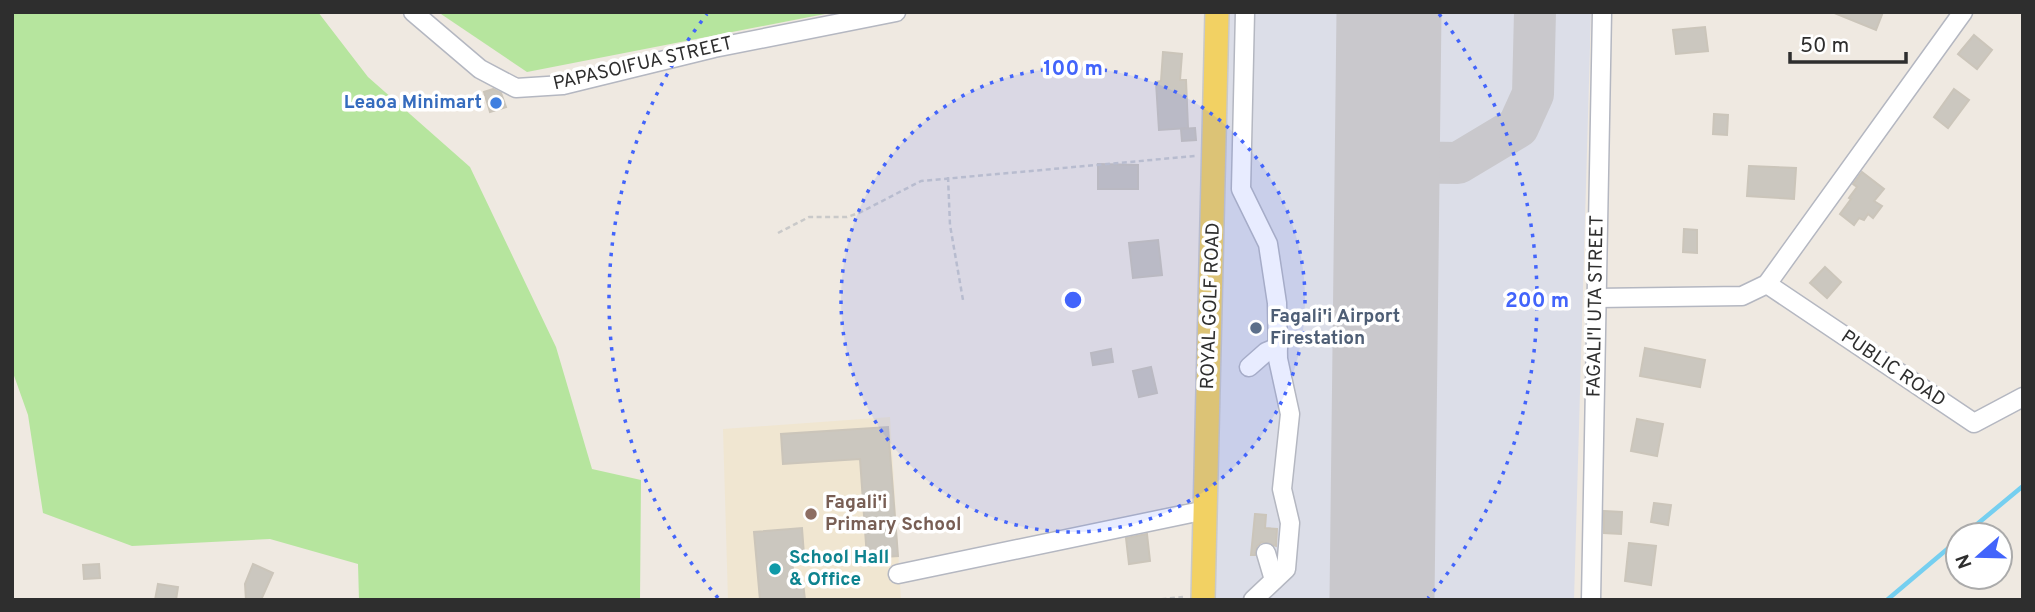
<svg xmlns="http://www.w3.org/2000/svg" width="2035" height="612" viewBox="0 0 2035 612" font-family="Overpass,sans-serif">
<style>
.education{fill:#f0e6d1}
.airport{fill:#dcdee8}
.green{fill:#b6e59e}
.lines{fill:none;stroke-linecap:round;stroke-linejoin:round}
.stream{stroke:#75cff0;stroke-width:4.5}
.taxiway{stroke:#c9c8cc;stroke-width:42}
.runway{stroke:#c9c8cc;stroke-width:105}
.building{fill:#cbc7bf;stroke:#cbc5ba;stroke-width:2}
.minor-casing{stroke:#b4b7c1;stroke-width:21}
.major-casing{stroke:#c9c9c9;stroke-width:26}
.path{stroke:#c9c9c9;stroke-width:2.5;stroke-dasharray:5 3.5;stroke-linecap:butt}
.minor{stroke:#fff;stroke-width:18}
.major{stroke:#f2d163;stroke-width:23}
.ring{fill:none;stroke:#4264fb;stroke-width:3.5;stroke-dasharray:3.5 7}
.shop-dot{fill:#3f7fe0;stroke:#fff;stroke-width:2.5}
.service-dot{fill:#5c6f8a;stroke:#fff;stroke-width:2.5}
.education-dot{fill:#8d6e63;stroke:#fff;stroke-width:2.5}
.culture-dot{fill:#0f9aa8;stroke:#fff;stroke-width:2.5}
.labels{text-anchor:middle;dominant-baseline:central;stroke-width:7;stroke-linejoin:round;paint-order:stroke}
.street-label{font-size:19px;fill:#2e2e2e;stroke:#fff}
.shop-label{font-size:19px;font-weight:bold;fill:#366cbe;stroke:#fff;text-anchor:end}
.service-label{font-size:19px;font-weight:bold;fill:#4e5e75;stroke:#fff;text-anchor:start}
.education-label{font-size:19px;font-weight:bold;fill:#785e54;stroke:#fff;text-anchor:start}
.culture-label{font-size:19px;font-weight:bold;fill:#0d838f;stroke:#fff;text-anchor:start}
.centre{fill:#4264fb;stroke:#fff;stroke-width:3.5}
.ring-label{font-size:21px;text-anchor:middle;font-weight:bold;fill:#4264fb;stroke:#fff;stroke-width:7;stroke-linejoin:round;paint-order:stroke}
</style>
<rect width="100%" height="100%" fill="#efe9e1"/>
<polygon class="education" points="890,417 901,600 728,600 723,429"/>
<polygon class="airport" points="1226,12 1591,12 1574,600 1215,600"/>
<g class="green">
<polygon points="12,12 318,12 368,77 470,167 556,347 592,469 641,480 640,600 359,600 358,564 270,539 132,546 43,513 28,415 12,370"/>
<polygon points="438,12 835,12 527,72"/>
</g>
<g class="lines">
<g class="stream">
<polyline points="1964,535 2023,486"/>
<polyline points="1887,600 1958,540"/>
</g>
<polyline class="taxiway" points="1389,162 1458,163 1518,127 1533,94 1535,12"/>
<polyline class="runway" points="1382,600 1389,12"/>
</g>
<g class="building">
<polygon points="1832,12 1883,12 1876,30"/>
<polygon points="1705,27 1708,51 1676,54 1673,30"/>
<polygon points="1974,35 1992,50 1977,69 1958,54"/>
<polygon points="1163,52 1182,54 1180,80 1186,80 1188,128 1159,130 1156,82 1161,81"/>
<polygon points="493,89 501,93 506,107 490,112 484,92"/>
<polygon points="1954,89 1969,100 1948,128 1934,117"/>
<polygon points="1714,114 1728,115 1727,135 1713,134"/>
<polygon points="1195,128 1196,140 1182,141 1181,129"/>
<polygon points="1098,164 1138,165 1138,189 1098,189"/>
<polygon points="1749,166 1796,168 1794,199 1747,196"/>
<polygon points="1862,172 1884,189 1874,201 1882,206 1873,218 1868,214 1864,220 1859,218 1854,225 1840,214 1851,199 1849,198 1857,187 1853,184"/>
<polygon points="1684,229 1697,230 1697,253 1683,252"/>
<polygon points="1158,240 1162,275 1133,278 1129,243"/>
<polygon points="1825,267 1841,282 1827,298 1810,283"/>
<polygon points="1645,348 1705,360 1700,387 1640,376"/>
<polygon points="1111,349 1113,362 1093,365 1091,353"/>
<polygon points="1151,367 1157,393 1139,397 1133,371"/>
<polygon points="1637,419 1663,424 1657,456 1631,451"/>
<polygon points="888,427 898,556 867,558 860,459 783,464 781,434"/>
<polygon points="1654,503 1671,505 1668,525 1651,522"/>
<polygon points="1604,511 1622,512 1621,534 1604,533"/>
<polygon points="1255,514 1266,515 1265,528 1277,529 1276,546 1262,542 1257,546 1255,555 1251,555"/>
<polygon points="802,528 804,555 792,556 794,583 803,582 805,600 760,600 754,532"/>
<polygon points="1147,534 1150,561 1129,564 1126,538"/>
<polygon points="1629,543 1656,546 1651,585 1625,581"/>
<polygon points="99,564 100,578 84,579 83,565"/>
<polygon points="253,564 273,573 261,600 246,600 245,584"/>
<polygon points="158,584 178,587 176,600 155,600"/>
</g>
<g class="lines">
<defs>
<g id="minor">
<polyline points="413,12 480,69 516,88 563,85 714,48 896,12"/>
<polyline points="1245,12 1241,189 1268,244 1277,303 1278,359 1290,414 1282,489 1290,523 1286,569 1253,600"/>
<polyline points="1767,284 1974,423 2023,397"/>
<polyline points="1596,298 1742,296 1767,284 1963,12"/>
<polyline points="1249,367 1266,352 1278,347"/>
<polyline points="1266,553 1274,580"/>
<polyline points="898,574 1206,510"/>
<polyline points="1591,600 1602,12"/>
</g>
<polyline id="major" points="1203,600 1217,12"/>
</defs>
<use href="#minor" class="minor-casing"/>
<use href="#major" class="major-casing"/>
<g class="path">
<polyline points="948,177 950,225 963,300"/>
<polyline points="778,233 809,217 847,217 859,213 921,181 1195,156"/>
<polyline points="1153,600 1183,597"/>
</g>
<use href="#minor" class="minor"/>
<use href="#major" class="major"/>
</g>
<circle cx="1073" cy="300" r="232" fill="#4264fb" fill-opacity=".12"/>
<g class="ring">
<circle cx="1073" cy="300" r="232"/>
<path d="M718 598A464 464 0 0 1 707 14M1439 14A464 464 0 0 1 1428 598"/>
</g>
<circle class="shop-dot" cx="496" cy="103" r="7"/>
<circle class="service-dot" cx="1256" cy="328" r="7"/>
<circle class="education-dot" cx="811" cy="514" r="7"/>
<circle class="culture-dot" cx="775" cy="569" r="7"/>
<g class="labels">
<g class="street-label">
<text transform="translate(643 64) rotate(-13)">PAPASOIFUA STREET</text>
<text transform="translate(1211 306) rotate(-88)">ROYAL GOLF ROAD</text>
<text transform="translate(1596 306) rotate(-89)">FAGALI'I UTA STREET</text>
<text transform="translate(1893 369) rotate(34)">PUBLIC ROAD</text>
</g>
<g class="shop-label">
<text x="482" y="103">Leaoa Minimart</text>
</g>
<g class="service-label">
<text x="1270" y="317">Fagali'i Airport<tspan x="1270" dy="22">Firestation</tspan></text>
</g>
<g class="education-label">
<text x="825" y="503">Fagali'i<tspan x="825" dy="22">Primary School</tspan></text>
</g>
<g class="culture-label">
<text x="789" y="558">School Hall<tspan x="789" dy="22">&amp; Office</tspan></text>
</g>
</g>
<circle cx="1073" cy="300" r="10" class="centre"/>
<g class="ring-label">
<text x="1073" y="75">100 m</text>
<text x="1537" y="307">200 m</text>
</g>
<rect width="2035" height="612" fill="none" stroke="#2e2e2e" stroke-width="28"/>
<g transform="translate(1979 556) rotate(250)"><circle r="33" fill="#ffffff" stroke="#ababab" stroke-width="2"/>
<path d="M0-5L12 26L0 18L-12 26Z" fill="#4264fb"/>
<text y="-10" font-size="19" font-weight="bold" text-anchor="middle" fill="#2e2e2e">N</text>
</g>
<path d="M1790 52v10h116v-10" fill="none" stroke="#2e2e2e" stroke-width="3.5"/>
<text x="1800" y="52" font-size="21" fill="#2e2e2e" stroke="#ffffff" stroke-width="5" paint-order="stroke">50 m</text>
</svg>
